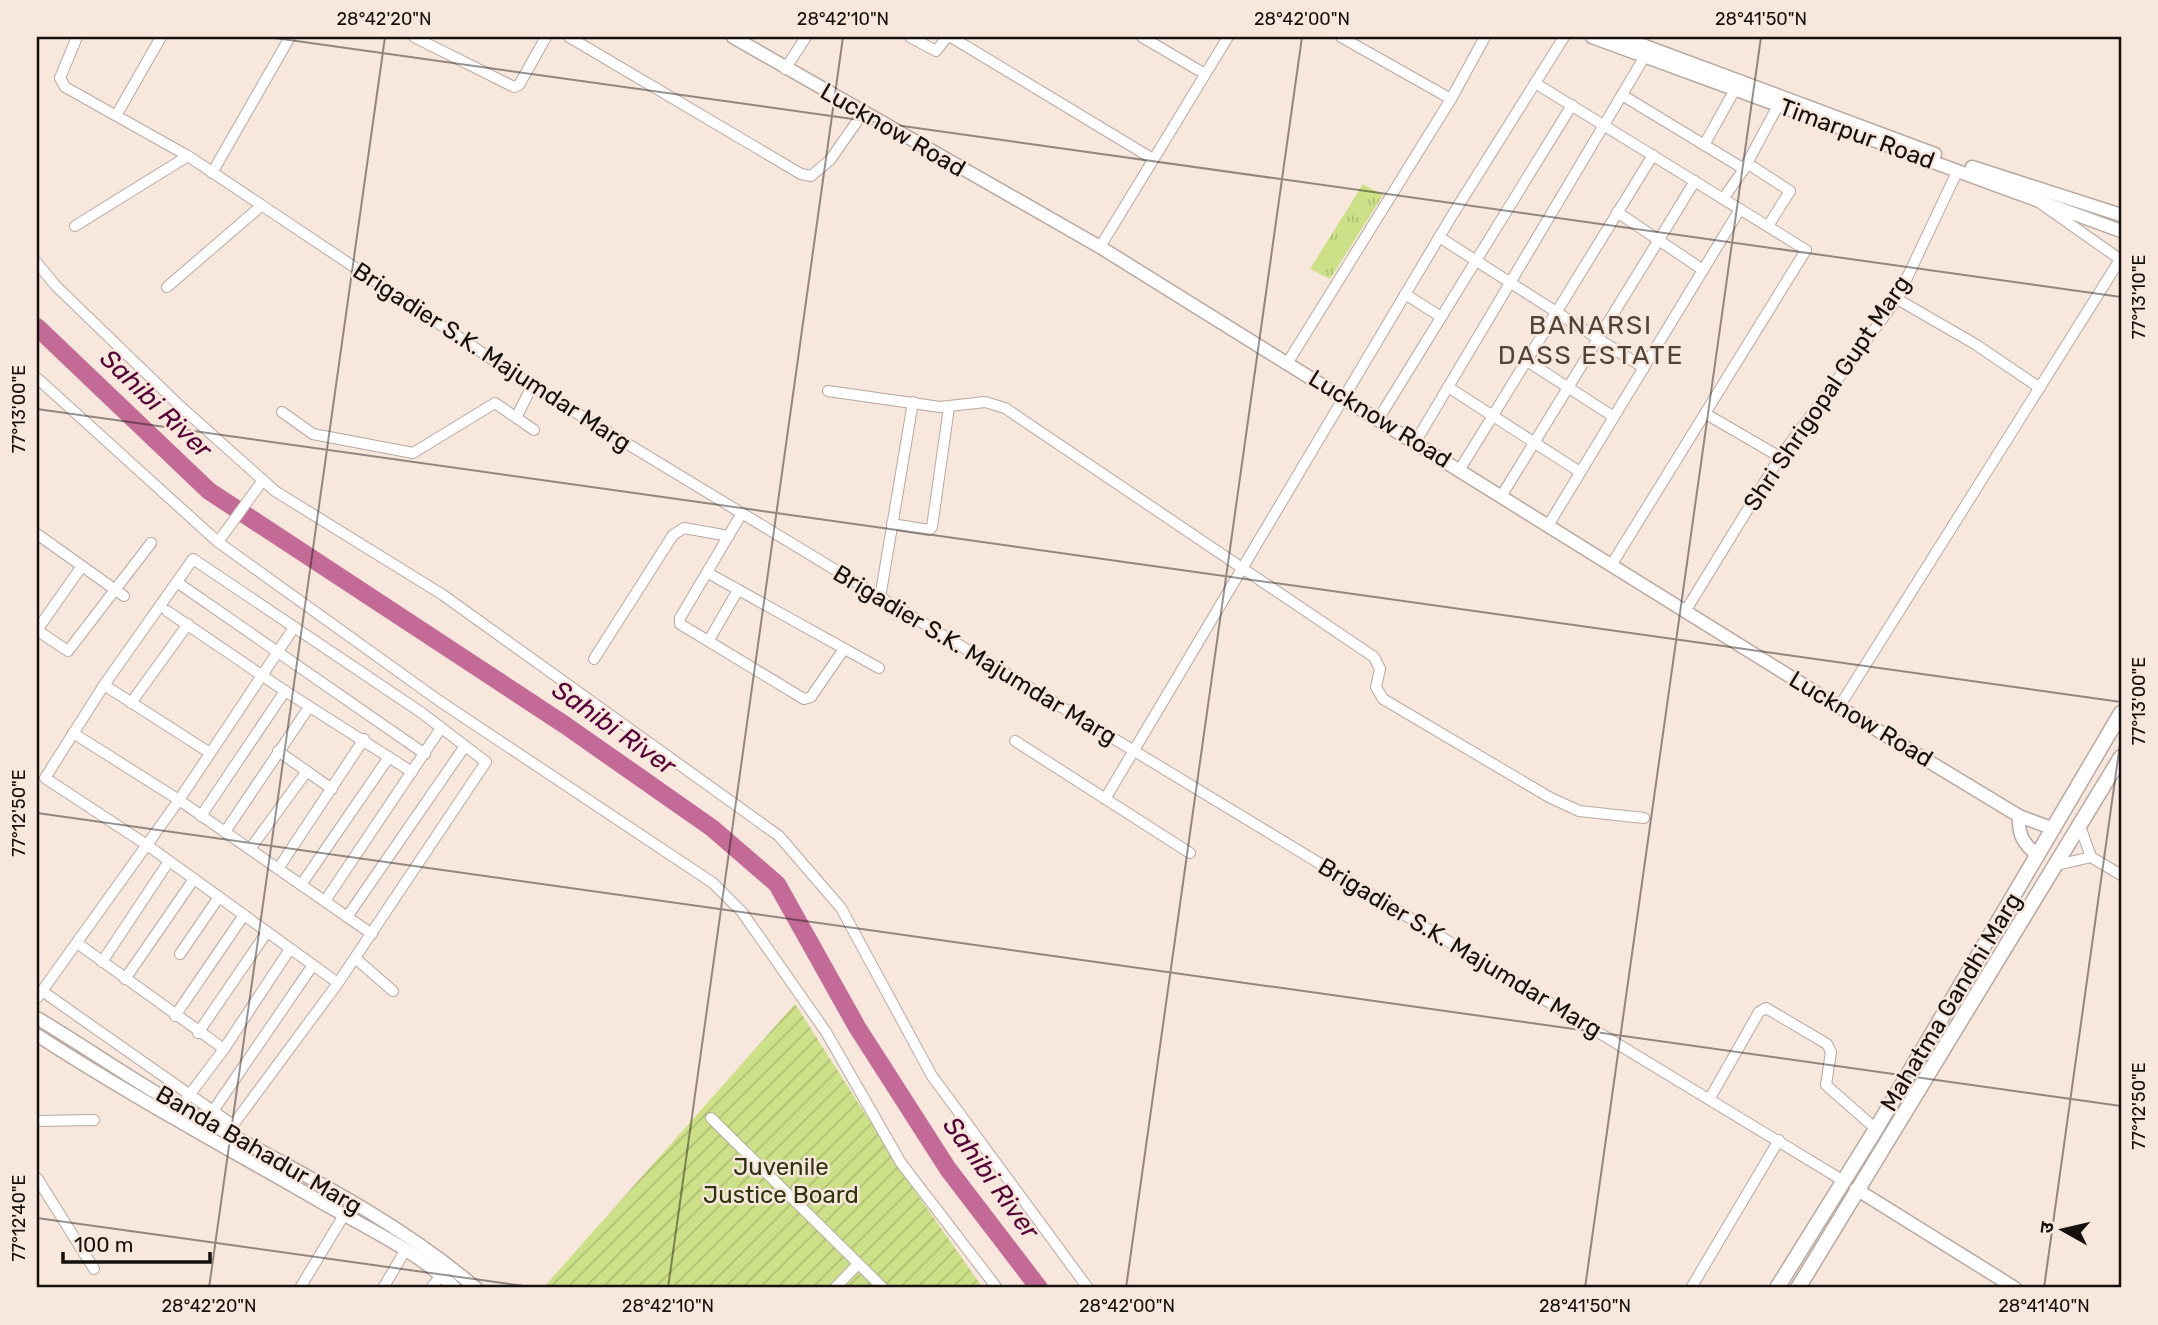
<svg xmlns="http://www.w3.org/2000/svg" width="2158" height="1325" viewBox="0 0 2158 1325" font-family="Rubik,'Noto Sans Devanagari',sans-serif">
<style>
.park{fill:url(#park-tufts)}
.garden{fill:url(#garden-furrows)}
.lines{fill:none;stroke-linecap:round;stroke-linejoin:round}
.river{stroke:#c36b96;stroke-width:18}
.minor-casing{stroke:#b8a9a0;stroke-width:12}
.tertiary-casing{stroke:#b8a9a0;stroke-width:15}
.primary-casing{stroke:#b8a9a0;stroke-width:17}
.minor{stroke:#fff;stroke-width:10}
.tertiary{stroke:#fff;stroke-width:12}
.primary{stroke:#fff;stroke-width:14}
.ticks{fill:none;stroke:#16110d;stroke-width:2;stroke-opacity:0.45}
.labels{text-anchor:middle;dominant-baseline:central;stroke-width:5;stroke-linejoin:round;paint-order:stroke}
.street-label{font-size:24px;fill:#16110d;stroke:#f7e7dd}
.park-label{font-size:24px;fill:#2e350d;stroke:#f7e7dd}
.neighbourhood-label{font-size:26px;letter-spacing:2px;fill:#50433b;stroke:#f7e7dd}
.water-label{font-size:26px;font-style:italic;fill:#560236;stroke:#f7e7dd}
.neatline{fill:none;stroke:#16110d;stroke-width:2.5}
.ticks-label{font-size:18px;text-anchor:middle;fill:#16110d}
</style>
<defs>
<pattern id="park-tufts" width="24" height="20" patternUnits="userSpaceOnUse" patternTransform="scale(1.75)"><rect width="24" height="20" fill="#cce087"/><path d="M3 7l-1-3M5 7V3M7 7l1-3M15 17l-1-3M17 17v-4M19 17l1-3" fill="none" stroke="#aebf73"/></pattern>
<pattern id="garden-furrows" width="10" height="10" patternUnits="userSpaceOnUse" patternTransform="scale(1.75)"><rect width="10" height="10" fill="#cce087"/><path d="M-1 1l2-2M0 10L10 0M9 11l2-2" fill="none" stroke="#aebf73"/></pattern>
</defs>
<rect width="100%" height="100%" fill="#f7e7dd"/>
<polygon class="park" points="1363,184 1383,195 1330,279 1310,269"/>
<polygon class="garden" points="795,1004 914,1190 983,1288 543,1288"/>
<g class="lines">
<polyline class="river" points="37,327 209,491 565,725 712,828 777,884 857,1027 948,1169 1039,1288"/>
<defs>
<g id="minor">
<polyline points="77,37 60,78 65,87 188,156 532,386 1842,1180"/>
<polyline points="414,37 514,87 519,85 546,37"/>
<polyline points="569,37 801,174 811,176 830,160 863,113"/>
<polyline points="910,37 936,51 947,37"/>
<polyline points="951,37 1153,159"/>
<polyline points="1142,37 1205,74"/>
<polyline points="1341,37 1451,99"/>
<polyline points="785,69 806,37"/>
<polyline points="1535,83 1806,250 1612,564"/>
<polyline points="1622,95 1744,169"/>
<polyline points="117,114 161,37"/>
<polyline points="1704,145 1738,84"/>
<polyline points="1747,163 1790,191 1768,226"/>
<polyline points="212,173 290,37"/>
<polyline points="1723,199 1744,169 1781,100"/>
<polyline points="2040,203 2121,260"/>
<polyline points="1617,212 1703,270"/>
<polyline points="75,226 188,156"/>
<polyline points="1439,237 1644,368"/>
<polyline points="1100,247 1228,37"/>
<polyline points="37,263 56,286 180,406 275,491 443,595 779,836 841,908 932,1076 1088,1288"/>
<polyline points="167,287 260,207"/>
<polyline points="1405,294 1441,317"/>
<polyline points="1897,299 1975,344 2040,388"/>
<polyline points="1527,361 1614,417"/>
<polyline points="1288,362 1451,99 1485,37"/>
<polyline points="37,378 218,542 438,700 713,883 742,912 826,1032 901,1163 997,1288"/>
<polyline points="1448,387 1580,472"/>
<polyline points="828,391 940,407 985,402 1005,408 1374,657 1380,669 1376,687 1383,699 1549,797 1579,811 1644,818"/>
<polyline points="282,412 313,434 413,453 495,403 534,430"/>
<polyline points="1706,414 1780,457"/>
<polyline points="517,416 532,386"/>
<polyline points="1379,418 1572,105"/>
<polyline points="1416,441 1648,51"/>
<polyline points="1460,469 1653,155"/>
<polyline points="1502,495 1695,181"/>
<polyline points="742,513 680,618 680,624 804,699 811,697 844,649"/>
<polyline points="892,524 929,530 932,527 949,407"/>
<polyline points="1549,524 1740,209"/>
<polyline points="37,534 124,596"/>
<polyline points="218,542 263,480"/>
<polyline points="708,573 879,668"/>
<polyline points="181,585 425,754"/>
<polyline points="880,598 913,402"/>
<polyline points="1686,610 1780,457 1897,299 1958,170"/>
<polyline points="167,611 285,691 412,772"/>
<polyline points="37,630 82,566"/>
<polyline points="38,631 68,651 151,543"/>
<polyline points="709,640 738,590"/>
<polyline points="594,659 673,535 684,528 729,536"/>
<polyline points="104,685 210,753"/>
<polyline points="131,703 188,624"/>
<polyline points="1839,707 2121,258"/>
<polyline points="73,733 179,800 372,934"/>
<polyline points="1015,741 1190,853"/>
<polyline points="278,751 332,789"/>
<polyline points="1105,799 1453,214 1564,37"/>
<polyline points="201,816 285,691"/>
<polyline points="225,832 309,707"/>
<polyline points="250,849 307,771"/>
<polyline points="2091,857 2121,875"/>
<polyline points="2057,865 2091,857 2080,826"/>
<polyline points="278,869 364,739"/>
<polyline points="301,885 389,757"/>
<polyline points="325,901 441,728"/>
<polyline points="347,917 465,746"/>
<polyline points="77,943 224,1049"/>
<polyline points="180,954 219,897"/>
<polyline points="355,958 393,991"/>
<polyline points="102,962 169,861"/>
<polyline points="125,979 194,879"/>
<polyline points="42,991 233,1125"/>
<polyline points="37,998 179,800 293,629"/>
<polyline points="175,1016 244,915"/>
<polyline points="198,1033 267,932"/>
<polyline points="1710,1098 1759,1012 1766,1008 1827,1044 1831,1052 1826,1085 1876,1129"/>
<polyline points="178,1110 224,1049 290,949"/>
<polyline points="213,1111 313,965"/>
<polyline points="711,1118 883,1288"/>
<polyline points="37,1121 94,1120"/>
<polyline points="223,1145 233,1125 338,983 486,762 422,713 193,559 104,685 45,778 147,845 338,983"/>
<polyline points="37,1178 94,1269"/>
<polyline points="300,1288 344,1215"/>
<polyline points="383,1288 405,1251"/>
<polyline points="431,1288 444,1272"/>
<polyline points="835,1288 858,1264"/>
<polyline points="1691,1288 1779,1140"/>
</g>
<g id="tertiary">
<polyline points="733,37 1100,247 1839,707 2019,816 2054,829"/>
<polyline points="1592,37 2121,231"/>
<polyline points="1621,37 1935,154"/>
<polyline points="1972,167 2121,215"/>
<path d="M2019,816C2018,836 2024,844 2038,856"/>
<path d="M37,1018C86,1047 132,1080 182,1108C282,1164 388,1213 476,1288"/>
<path d="M37,1035C129,1095 226,1147 321,1202C367,1228 417,1251 455,1288"/>
<polyline points="1856,1189 2015,1288"/>
</g>
<g id="primary">
<polyline points="1777,1288 1876,1129 2121,713"/>
<polyline points="1798,1288 2121,757"/>
</g>
</defs>
<use href="#minor" class="minor-casing"/>
<use href="#tertiary" class="tertiary-casing"/>
<use href="#primary" class="primary-casing"/>
<use href="#minor" class="minor"/>
<use href="#tertiary" class="tertiary"/>
<use href="#primary" class="primary"/>
</g>
<path class="ticks" d="M268,37L2121,297M37,409L2121,702M37,813L2121,1106M37,1218L538,1288M209,1288L385,37M668,1288L843,37M1126,1288L1302,37M1585,1288L1761,37M2044,1288L2121,737"/>
<g class="labels">
<g class="street-label">
<text transform="translate(893 130) rotate(30)">Lucknow Road</text>
<text transform="translate(1857 134) rotate(20)">Timarpur Road</text>
<text transform="translate(492 357) rotate(33)">Brigadier S.K. Majumdar Marg</text>
<text transform="translate(1827 393) rotate(-56)">Shri Shrigopal Gupt Marg</text>
<text transform="translate(1380 419) rotate(32)">Lucknow Road</text>
<text transform="translate(975 655) rotate(31)">Brigadier S.K. Majumdar Marg</text>
<text transform="translate(1861 719) rotate(31)">Lucknow Road</text>
<text transform="translate(1460 948) rotate(31)">Brigadier S.K. Majumdar Marg</text>
<text transform="translate(1951 1002) rotate(-59)">Mahatma Gandhi Marg</text>
<text transform="translate(259 1150) rotate(30)">Banda Bahadur Marg</text>
</g>
<g class="park-label">
<text x="781" y="1167">Juvenile<tspan x="781" dy="28">Justice Board</tspan></text>
</g>
<g class="neighbourhood-label">
<text x="1591" y="325">BANARSI<tspan x="1591" dy="30">DASS ESTATE</tspan></text>
</g>
<g class="water-label">
<text transform="translate(156 404) rotate(44)">Sahibi River</text>
<text transform="translate(614 728) rotate(35)">Sahibi River</text>
<text transform="translate(991 1178) rotate(54)">Sahibi River</text>
</g>
</g>
<rect width="2158" height="1325" fill="none" stroke="#f7e7dd" stroke-width="77"/>
<g transform="translate(2063 1230) rotate(278)" stroke="#f7e7dd" stroke-width="5" paint-order="stroke">
<path d="M0-5L12 26L0 18L-12 26Z" fill="#16110d"/>
<text y="-10" font-size="19" font-weight="bold" text-anchor="middle" fill="#16110d">उ</text>
</g>
<path d="M63 1252v10h147v-10" fill="none" stroke="#16110d" stroke-width="3.5"/>
<text x="74" y="1252" font-size="21" fill="#16110d" stroke="#f7e7dd" stroke-width="5" paint-order="stroke">100 m</text>
<rect x="38" y="38" width="2082" height="1248" class="neatline"/>
<g class="ticks-label">
<text x="384" y="25">28°42'20"N</text>
<text x="843" y="25">28°42'10"N</text>
<text x="1302" y="25">28°42'00"N</text>
<text x="1761" y="25">28°41'50"N</text>
<text transform="translate(2139 297) rotate(-90)" y="6">77°13'10"E</text>
<text transform="translate(19 409) rotate(-90)" y="6">77°13'00"E</text>
<text transform="translate(2139 701) rotate(-90)" y="6">77°13'00"E</text>
<text transform="translate(19 813) rotate(-90)" y="6">77°12'50"E</text>
<text transform="translate(2139 1106) rotate(-90)" y="6">77°12'50"E</text>
<text transform="translate(19 1218) rotate(-90)" y="6">77°12'40"E</text>
<text x="209" y="1312">28°42'20"N</text>
<text x="668" y="1312">28°42'10"N</text>
<text x="1127" y="1312">28°42'00"N</text>
<text x="1585" y="1312">28°41'50"N</text>
<text x="2044" y="1312">28°41'40"N</text>
</g>
</svg>
